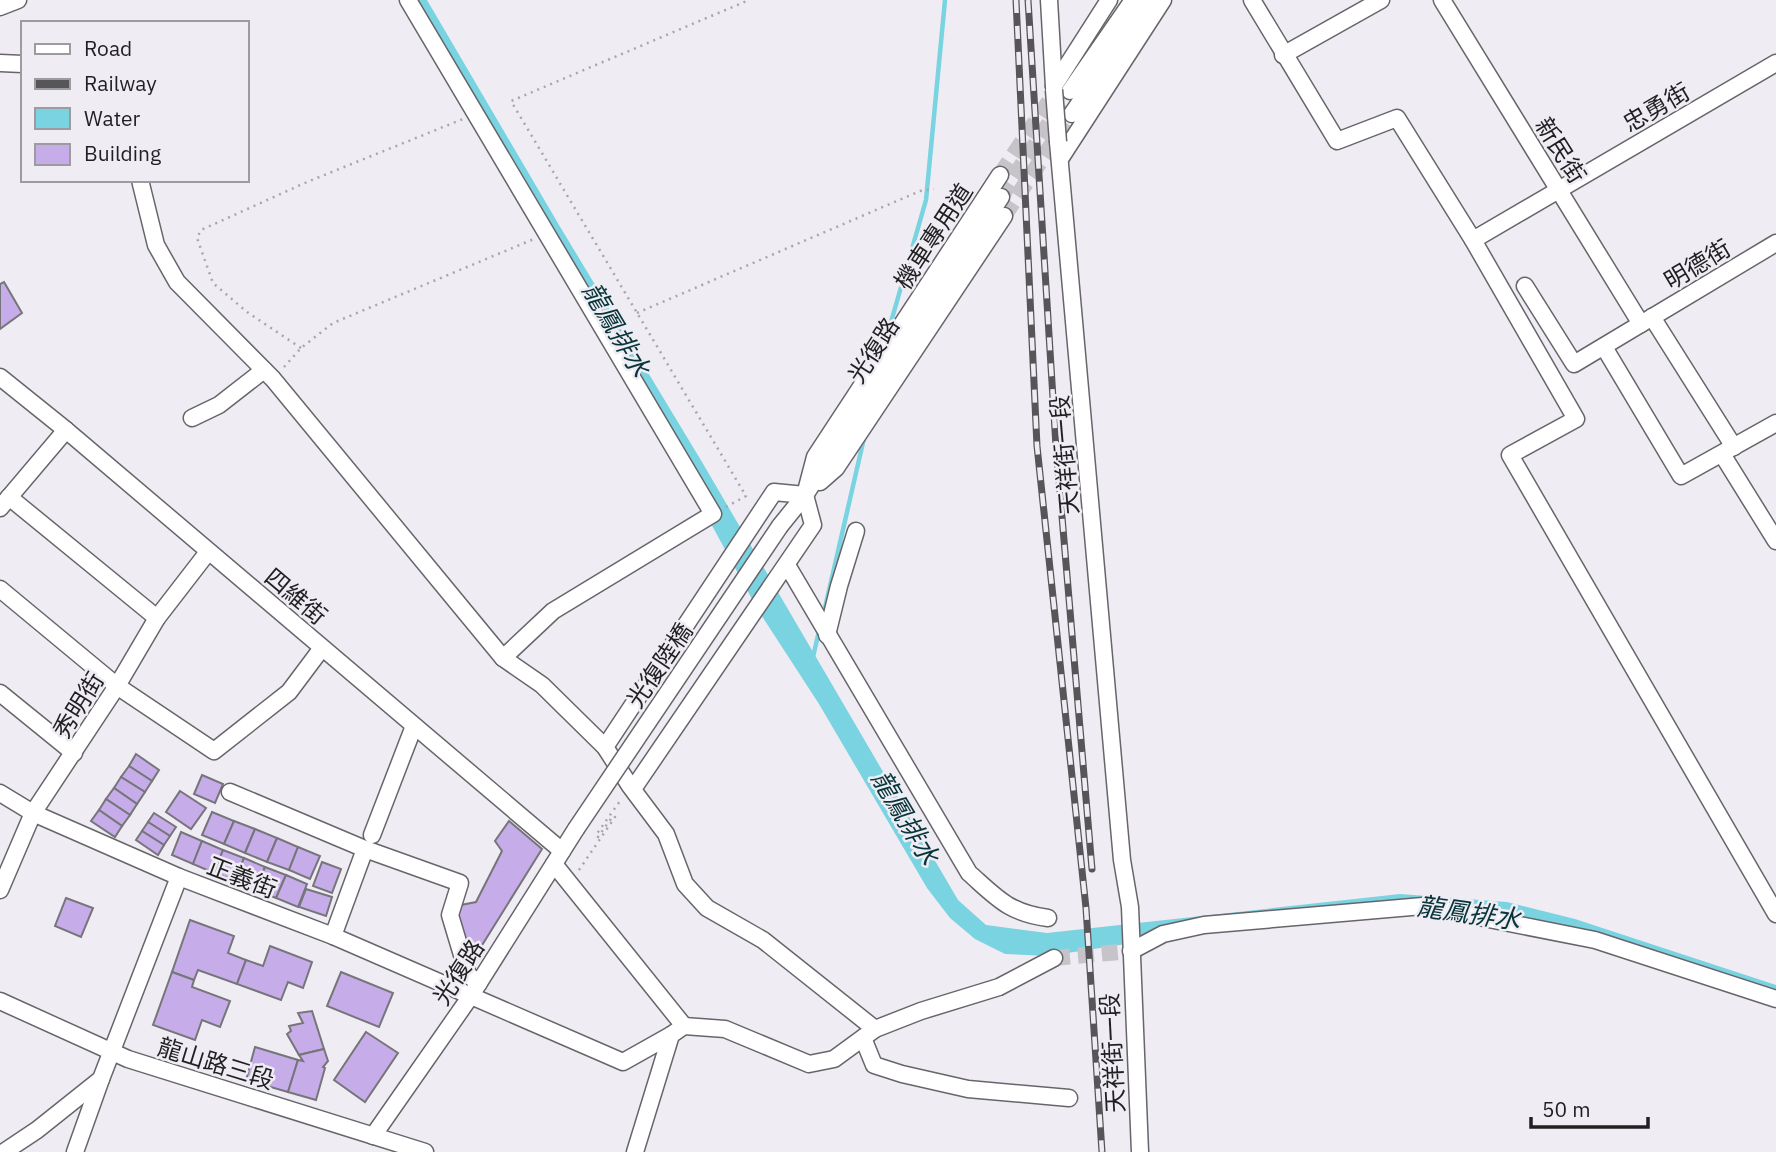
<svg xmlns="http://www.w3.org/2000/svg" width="1776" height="1152" viewBox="0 0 1776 1152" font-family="'IBM Plex Sans','Noto Sans TC',sans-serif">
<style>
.water{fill:#79d3e0}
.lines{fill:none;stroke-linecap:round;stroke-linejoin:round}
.stream{stroke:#79d3e0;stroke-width:4.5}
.building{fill:#c6adea;stroke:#76757a;stroke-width:2}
.minor-tunnel{stroke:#c6c4c9;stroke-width:16;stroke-dasharray:16 8;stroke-linecap:butt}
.minor-casing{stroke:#67656a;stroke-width:19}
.path{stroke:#a7a6aa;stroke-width:2.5;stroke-dasharray:2 5;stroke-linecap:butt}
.minor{stroke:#fff;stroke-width:16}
.rail-casing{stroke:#565558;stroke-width:7}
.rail{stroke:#efedf3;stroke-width:4.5;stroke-dasharray:13;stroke-linecap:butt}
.minor-bridge-casing{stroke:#67656a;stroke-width:19;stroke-linecap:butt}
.minor-bridge{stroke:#fff;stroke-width:16}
.labels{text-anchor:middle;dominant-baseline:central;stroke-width:5;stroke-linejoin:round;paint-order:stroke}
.street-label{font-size:24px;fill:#201f21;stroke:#efedf3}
.water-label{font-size:26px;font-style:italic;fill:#07353a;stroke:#efedf3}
</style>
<rect width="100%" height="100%" fill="#efedf3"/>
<polygon class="water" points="402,0 427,0 559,225 702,462 958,900 986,925 1047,933 1400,894 1507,902 1575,919 1776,985 1776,1008 1580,944 1414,910 1217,930 1048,956 1005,954 975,939 950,918 927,888 819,704 758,610 691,487"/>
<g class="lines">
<g class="stream">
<polyline points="887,336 926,200 945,0"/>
<polyline points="825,608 864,438"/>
<polyline points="813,657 819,631"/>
</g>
</g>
<g class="building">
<polygon points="4,282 22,313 0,329 0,284"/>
<polygon points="136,754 159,770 152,781 129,766"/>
<polygon points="129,766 152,781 145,792 121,777"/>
<polygon points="202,775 223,784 215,803 194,794"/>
<polygon points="121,777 145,792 137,804 114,788"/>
<polygon points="114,788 137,804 130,815 106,799"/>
<polygon points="180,791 206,808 191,829 166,812"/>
<polygon points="106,799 130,815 122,826 99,810"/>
<polygon points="99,810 122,826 115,837 91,821"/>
<polygon points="212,812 234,821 224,844 202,835"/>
<polygon points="154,813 176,827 170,836 148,822"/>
<polygon points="234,821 255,829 245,853 224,844"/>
<polygon points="509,821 542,849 479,950 466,951 456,912 461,905 476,902 502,851 495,841"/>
<polygon points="148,822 170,836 164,845 142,831"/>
<polygon points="255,829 277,838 267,862 245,853"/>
<polygon points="142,831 164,845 158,855 136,840"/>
<polygon points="181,832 202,841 193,864 172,855"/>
<polygon points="277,838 298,847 289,870 267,862"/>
<polygon points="202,841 223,850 214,873 193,864"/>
<polygon points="298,847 320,856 310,879 289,870"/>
<polygon points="223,850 244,858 235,881 214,873"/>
<polygon points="244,858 265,867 255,890 235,881"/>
<polygon points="322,862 341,869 332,893 313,886"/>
<polygon points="265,867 286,875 276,898 255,890"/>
<polygon points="286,875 307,884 298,907 276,898"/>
<polygon points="306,889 332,897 326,916 299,907"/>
<polygon points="66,898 93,908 81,937 55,926"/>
<polygon points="190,920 234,936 228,953 246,960 237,984 198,970 194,980 172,972"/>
<polygon points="270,946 312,962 303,988 288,982 281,1000 237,984 246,960 263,966"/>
<polygon points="172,972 194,980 192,987 230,1001 220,1027 202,1020 195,1040 153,1025"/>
<polygon points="341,972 393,993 379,1027 327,1006"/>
<polygon points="312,1011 324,1049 299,1055 287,1034 291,1031 289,1026 303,1023 298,1013"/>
<polygon points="366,1032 398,1053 365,1102 334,1080"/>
<polygon points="255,1047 298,1060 288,1092 246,1080"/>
<polygon points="324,1049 328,1061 323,1067 325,1068 316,1100 288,1092 298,1060 303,1061 299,1055"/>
</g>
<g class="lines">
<g class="minor-tunnel">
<polyline points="1000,175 1058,88"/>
<polyline points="1001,197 1070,91"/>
<polyline points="1004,216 1072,114"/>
<polyline points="1054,958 1131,951"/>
</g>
<defs>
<g id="minor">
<polyline points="408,0 713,514 553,611 503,658"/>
<polyline points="1049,0 1054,87"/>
<polyline points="1252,0 1337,141 1397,118 1473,240 1776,63"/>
<polyline points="1442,0 1641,324"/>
<polyline points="0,7 18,0"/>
<polyline points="1283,55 1381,0"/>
<polyline points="0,63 23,64"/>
<polyline points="1054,86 1109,0"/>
<polyline points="1070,91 1133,0"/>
<polyline points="1072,114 1149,0"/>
<polyline points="1058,142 1122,860 1130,907 1140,1152"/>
<polyline points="1060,159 1163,0"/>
<polyline points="140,180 156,245 177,282 273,379 503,658 542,685 605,747 630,786 666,834 685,884 707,908 763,940 875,1029"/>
<polyline points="1473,240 1576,419 1510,455 1776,914"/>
<polyline points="1525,286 1574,364 1776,243"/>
<polyline points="1652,317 1734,447"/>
<polyline points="1604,347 1681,476 1776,423"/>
<polyline points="0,377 66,430 562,851"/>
<polyline points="192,418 219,405 264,370"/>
<polyline points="1722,454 1776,541"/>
<polyline points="820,482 836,468 1004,216"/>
<polyline points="9,497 157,618"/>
<polyline points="0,508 66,430"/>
<polyline points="780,526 805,495 1001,197"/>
<path d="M787,565L969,873C997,898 1009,913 1048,918"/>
<polyline points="0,589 117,686 214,751 289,692 322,648"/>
<polyline points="827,635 839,586 856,531"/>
<polyline points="0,693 74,753"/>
<polyline points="605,747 774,492 805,495"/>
<polyline points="633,789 813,525 805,495 815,457 1000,175"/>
<polyline points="230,792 365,849 333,936"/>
<polyline points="0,793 33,813 179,877 333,936 623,1062 671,1035"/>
<polyline points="372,835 414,726"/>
<polyline points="365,849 460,883 450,915 468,975 479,983"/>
<polyline points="554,864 684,1026"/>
<polyline points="0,890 33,813 117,686 157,618 208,552"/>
<polyline points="1131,951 1163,934 1204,925 1423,906 1595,940 1776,999"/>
<polyline points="0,1001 128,1059 425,1152"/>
<polyline points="863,1038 874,1065 902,1074 968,1089 1069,1098"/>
<polyline points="373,1136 470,997 576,829"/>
<polyline points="4,1152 37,1130 101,1079 179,877"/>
<polyline points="75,1152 101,1079"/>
<polyline points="635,1152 671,1035 684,1026 725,1029 809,1064 834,1059 875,1029 921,1011 999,987 1054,958"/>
</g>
</defs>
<use href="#minor" class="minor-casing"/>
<g class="path">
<polyline points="637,313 920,191 934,189"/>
<polyline points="301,348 247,312 213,283 197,238 201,230 307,182 463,119"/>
<polyline points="284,367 301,348 333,323 534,239"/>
<polyline points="726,507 746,496 511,101 749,0"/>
<polyline points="579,870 615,817 613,816 598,837 596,835 620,801"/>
</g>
<use href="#minor" class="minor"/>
<defs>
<g id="rail">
<polyline points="1016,0 1037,446 1086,908 1102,1152"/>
<polyline points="1028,0 1056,446 1092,869"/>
</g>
</defs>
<use href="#rail" class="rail-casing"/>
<use href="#rail" class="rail"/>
<defs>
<g id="minor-bridge">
<polyline points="1054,90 1058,142"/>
<polyline points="576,829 780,526"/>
</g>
</defs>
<use href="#minor-bridge" class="minor-bridge-casing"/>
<use href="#minor-bridge" class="minor-bridge"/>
</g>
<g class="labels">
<g class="street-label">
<text transform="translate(1656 107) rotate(-30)">忠勇街</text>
<text transform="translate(1561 150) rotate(58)">新民街</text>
<text transform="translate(933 236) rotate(-57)">機車專用道</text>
<text transform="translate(1697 264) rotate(-31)">明德街</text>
<text transform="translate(873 350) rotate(-57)">光復路</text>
<text transform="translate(1064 455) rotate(-95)">天祥街一段</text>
<text transform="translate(296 596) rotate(40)">四維街</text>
<text transform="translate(659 665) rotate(-56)">光復陸橋</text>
<text transform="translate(78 705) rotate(-58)">秀明街</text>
<text transform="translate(242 877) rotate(21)">正義街</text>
<text transform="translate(458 972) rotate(-57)">光復路</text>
<text transform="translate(1112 1053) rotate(-93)">天祥街一段</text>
<text transform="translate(216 1063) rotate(17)">龍山路三段</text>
</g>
<g class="water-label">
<text transform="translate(617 329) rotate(59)">龍鳳排水</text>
<text transform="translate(906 817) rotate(59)">龍鳳排水</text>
<text transform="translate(1469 912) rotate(8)">龍鳳排水</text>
</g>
</g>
<rect x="21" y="21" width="228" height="161" fill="#efedf3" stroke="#9c9b9f" stroke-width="2"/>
<rect x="35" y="44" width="35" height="10" fill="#ffffff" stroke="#9c9b9f" stroke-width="2"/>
<text x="84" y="56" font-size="21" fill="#201f21">Road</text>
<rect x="35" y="79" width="35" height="10" fill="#565558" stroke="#9c9b9f" stroke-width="2"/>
<text x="84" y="91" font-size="21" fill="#201f21">Railway</text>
<rect x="35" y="108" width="35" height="21" fill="#79d3e0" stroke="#9c9b9f" stroke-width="2"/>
<text x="84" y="126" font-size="21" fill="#201f21">Water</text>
<rect x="35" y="144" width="35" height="21" fill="#c6adea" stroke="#9c9b9f" stroke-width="2"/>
<text x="84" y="161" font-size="21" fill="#201f21">Building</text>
<path d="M1531 1117v10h117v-10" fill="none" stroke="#201f21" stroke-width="3.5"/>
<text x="1542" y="1117" font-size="21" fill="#201f21" stroke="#efedf3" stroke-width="5" paint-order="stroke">50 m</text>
</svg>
